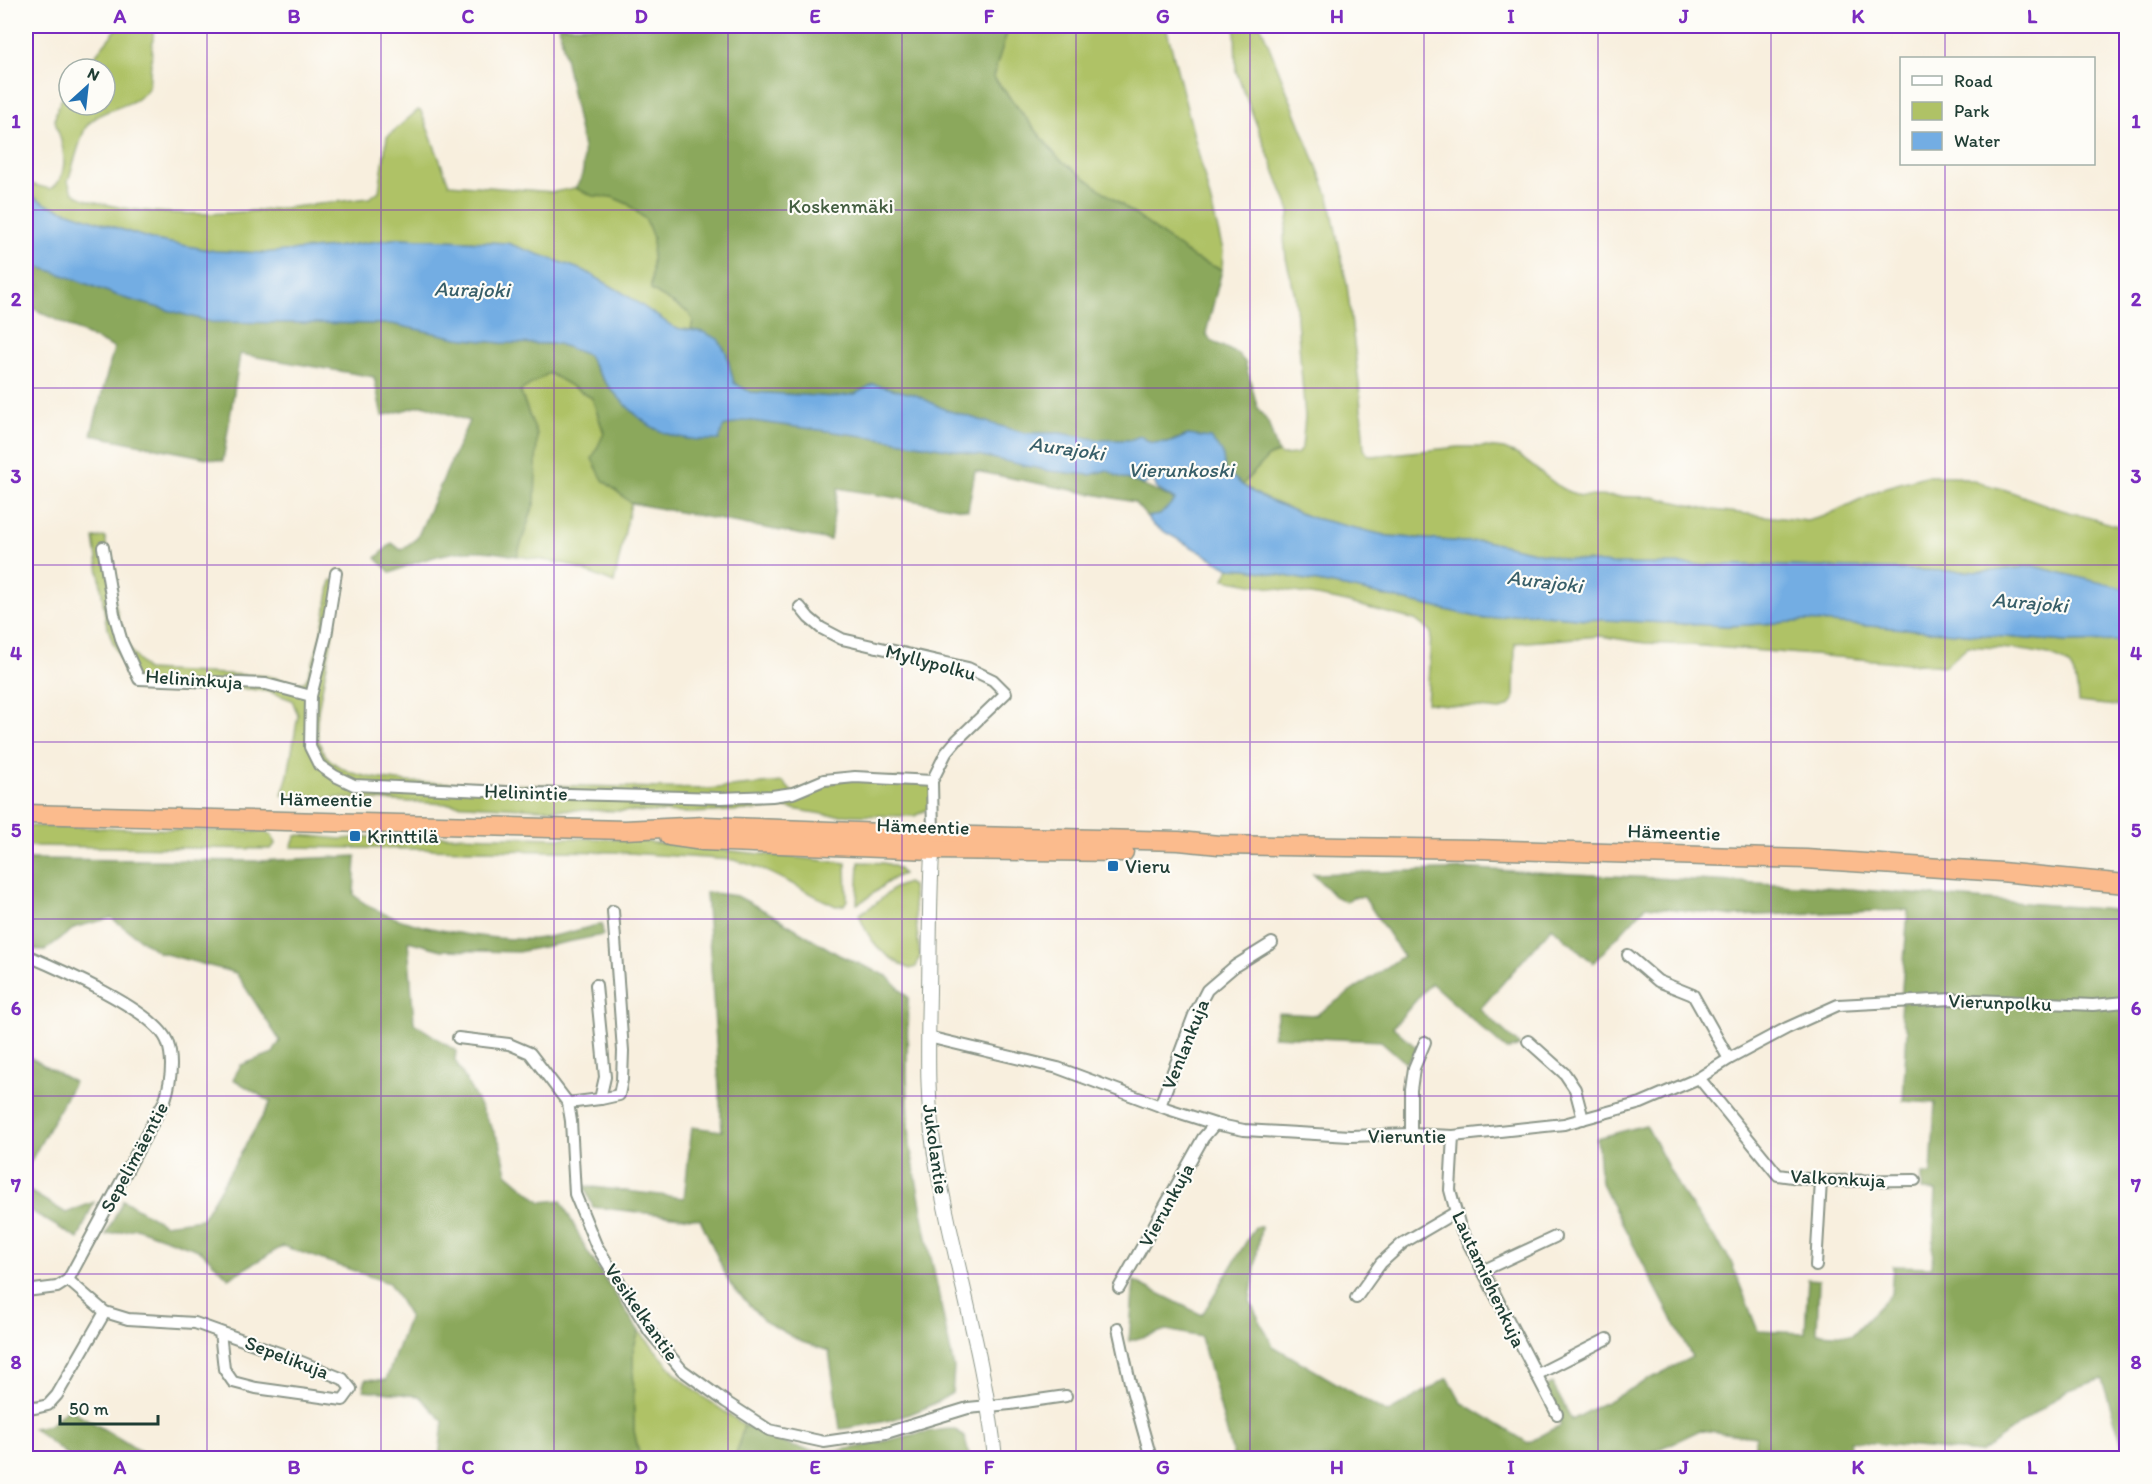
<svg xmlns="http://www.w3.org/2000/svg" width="2152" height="1484" viewBox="0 0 2152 1484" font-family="Itim,sans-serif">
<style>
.green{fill:#afc266;stroke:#67804d;stroke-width:1.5}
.forest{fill:#8ba85b;stroke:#557248;stroke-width:1.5}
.water{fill:#73ade3;stroke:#49758c;stroke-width:1.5}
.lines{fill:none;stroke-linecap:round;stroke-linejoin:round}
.minor-casing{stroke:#8c9689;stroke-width:14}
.tertiary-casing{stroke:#8c9689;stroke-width:16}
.trunk-casing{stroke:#8c9689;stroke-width:21}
.minor{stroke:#fff;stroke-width:10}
.tertiary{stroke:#fff;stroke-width:14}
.trunk{stroke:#fbbb8d;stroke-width:18}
.grid{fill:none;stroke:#7b2cbf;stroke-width:1.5;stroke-opacity:0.55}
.poi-dot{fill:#1f6fb2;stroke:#fdfcf7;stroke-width:2}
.labels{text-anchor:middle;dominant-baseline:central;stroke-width:4.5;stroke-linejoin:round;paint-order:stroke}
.park-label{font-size:20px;fill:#435e40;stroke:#fdfcf7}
.street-label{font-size:20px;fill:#1f3d34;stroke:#fdfcf7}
.poi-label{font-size:20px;fill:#1f3d34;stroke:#fdfcf7;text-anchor:start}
.water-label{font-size:21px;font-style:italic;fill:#385f69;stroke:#fdfcf7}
.neatline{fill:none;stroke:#7b2cbf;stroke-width:2}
.grid-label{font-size:20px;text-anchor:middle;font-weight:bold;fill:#7b2cbf}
</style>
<rect width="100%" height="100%" fill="#fdfcf7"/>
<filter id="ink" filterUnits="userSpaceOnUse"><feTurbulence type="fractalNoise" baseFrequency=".0167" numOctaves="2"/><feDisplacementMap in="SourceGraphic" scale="12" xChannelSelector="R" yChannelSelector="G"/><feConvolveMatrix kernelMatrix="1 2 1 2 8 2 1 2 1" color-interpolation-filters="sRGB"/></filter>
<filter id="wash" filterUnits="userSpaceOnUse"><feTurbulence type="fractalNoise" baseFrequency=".008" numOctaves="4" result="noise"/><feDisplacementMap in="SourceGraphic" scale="24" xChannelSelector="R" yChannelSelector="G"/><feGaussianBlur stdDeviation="1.35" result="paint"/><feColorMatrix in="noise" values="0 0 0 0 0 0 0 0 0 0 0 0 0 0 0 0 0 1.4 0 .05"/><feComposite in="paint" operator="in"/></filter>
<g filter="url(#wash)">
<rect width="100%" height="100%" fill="#f8efde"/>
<g class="green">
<path d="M119,26H154L149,87C137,109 102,105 86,127C81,135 72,170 68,181C70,185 71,191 74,193C80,199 92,201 100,203C188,225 281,208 369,198L379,191L387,137L418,110L421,111L449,184L554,192L575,188L593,196L612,197L628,204L646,220L653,237L651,290L688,312L693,321L691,330L675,328L623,293L585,271L507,243L400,238L335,247L263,253L215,251L154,240L129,232L48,205L26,193V178L31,184L50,189C68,179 65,154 60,137C58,131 55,124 55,118C56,108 63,96 69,88V105H105V69H84Z"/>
<polygon points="1009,26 1166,26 1223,250 1222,270 1194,258 1058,158 993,76"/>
<polygon points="1235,26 1261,26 1329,197 1347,285 1359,384 1364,449 1367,454 1372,456 1459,447 1486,447 1504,449 1518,455 1561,488 1580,496 1653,497 1713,510 1807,521 1825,516 1886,487 1925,476 1955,476 2006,490 2055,508 2126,528 2126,589 2033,566 1984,572 1756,565 1611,564 1566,559 1485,541 1463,542 1388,536 1309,517 1264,498 1242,485 1269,456 1278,453 1281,455 1297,454 1302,448 1305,417 1295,295 1286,258 1284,238 1290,211 1236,71"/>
<polygon points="549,373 592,398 604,433 603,480 631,503 614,583 567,564 517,556 535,501 537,435 520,390"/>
<path d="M105,537C111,573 113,614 129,647C133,655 141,663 146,670L266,676L298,683L305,682C320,650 325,615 331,580L342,583C336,613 331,644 325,674C322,692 316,712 317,729C317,740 322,752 329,759C349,778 382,779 408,782L708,789L783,782L793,793L855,777L932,781L931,807L915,816L828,815L787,808L692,813L541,809L282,795L288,775L298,715L292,700L270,692L250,689L133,687L112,640L106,622L94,538Z"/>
<path d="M1229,568L1247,569L1355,589L1485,619L1525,613L1586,619L1729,626L1807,621L2067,642L2126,641V704L2116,706L2078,702C2077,689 2077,676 2069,666C2053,648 1992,648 1968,646L1945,666L1690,645L1645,643L1600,636L1515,643L1514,698C1511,706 1507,707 1500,710L1427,703L1431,632L1415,620L1338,600L1224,579Z"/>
<polygon points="26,826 266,832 272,835 275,844 271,849 26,846"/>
<path d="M300,835L341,839L392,835L619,839L846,863L847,900L844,905L836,906C802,891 771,869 734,860L614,852L291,847L296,836Z"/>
<path d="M859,862C875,863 894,860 903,874C884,880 875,896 857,904Z"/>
<path d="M907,883L912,886L920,957L916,967L910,969C882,955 869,943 859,914L874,905L894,888Z"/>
<polygon points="639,1331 677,1375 702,1396 744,1425 735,1458 640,1458 634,1431 633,1350"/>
</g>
<g class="forest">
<path d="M559,26H1009L993,77L1058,158L1194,258L1222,270L1206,333L1211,341L1238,354L1245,362L1258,409L1268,422L1278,453L1269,456L1242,485L1225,470L1222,452L1188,435C1171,442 1156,447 1140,436L1130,440H1100L1060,433H1024L946,410L916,395L873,384L855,394L834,397L750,392L734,383L726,352L703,332L691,330L693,321L688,312L651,290L653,238L646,220L628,204L612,197L593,196L575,188C585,176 584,163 583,148Z"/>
<path d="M26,263L58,273L124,298L211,322L392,324L458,338L501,343L558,344L588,355C601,386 630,408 655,429L723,427L745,420L879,438L960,451L1050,471L1090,475L1107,470L1176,500L1160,515L1147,517L1134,502L975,471L968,510L838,488L830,540L631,503L603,480L592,459L604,433L592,398L549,373L520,391L537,435L535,501L517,556C503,554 488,550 474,551C446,551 417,561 391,573L376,558L392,543L401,550L417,538L469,421L423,405L382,416L374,377L240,354L223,461L91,435L114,348L26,305Z"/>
<path d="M356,856L354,895C387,927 488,941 534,939C557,937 580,929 602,924L603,935L518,952L442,950L408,941L414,1023L456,1051L455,1060L500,1143L507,1173L541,1202L561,1200L587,1251L639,1331L633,1350L634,1431L640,1458H439L443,1421L419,1396L363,1390L366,1379L386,1380L409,1316L389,1283L283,1246L229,1278L201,1251L136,1228L106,1235L123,1200L164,1224L202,1219L271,1102L233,1079L241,1065L273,1053L280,1041L236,973L158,952L111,918L76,927L45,950L26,949V859L260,861Z"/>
<polygon points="1473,869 1799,885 2126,911 2126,1458 2102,1379 2068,1390 1980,1453 1850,1441 1848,1458 1753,1458 1756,1437 1700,1430 1641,1458 1234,1458 1201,1337 1167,1330 1129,1341 1134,1281 1202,1315 1255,1227 1261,1227 1250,1301 1273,1346 1387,1413 1448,1378 1461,1402 1528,1443 1561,1425 1542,1388 1552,1383 1572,1420 1692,1357 1601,1183 1597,1138 1646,1125 1682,1193 1730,1259 1758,1331 1805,1333 1808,1279 1819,1280 1817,1333 1852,1335 1891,1294 1893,1266 1932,1267 1936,1191 1922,1190 1922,1174 1931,1174 1935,1103 1903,1101 1907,1031 1900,1014 1908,910 1733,916 1646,906 1593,963 1552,927 1480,1009 1520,1046 1507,1050 1431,983 1393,1027 1418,1049 1406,1063 1381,1041 1273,1036 1278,1013 1316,1015 1403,956 1364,897 1353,897 1346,902 1334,896 1313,874"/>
<path d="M706,892L737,896L771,914L839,955L887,976L908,997L907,1074L910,1145L926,1233L954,1368L952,1393C915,1417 883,1423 840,1429L829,1351L802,1342L764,1321L730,1284L700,1219L593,1207L584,1186L684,1198L692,1127L722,1131Z"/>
<polygon points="26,1055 74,1082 26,1170"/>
<polygon points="26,1189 66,1213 94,1202 78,1239 26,1208"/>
<polygon points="68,1408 152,1458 201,1458 71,1458 33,1428 50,1425"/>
<path d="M744,1425C760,1432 778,1442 795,1447C850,1461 901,1430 955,1429L965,1438L970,1458H735Z"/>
</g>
<path class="water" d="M26,193L48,205L129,232L154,240L215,251L263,253L335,247L400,238L507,243L585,271L623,293L675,328L703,332L718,339L726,352L734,383L750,392L834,397L855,394L873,384L916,395L946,410L1024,433H1060L1100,440H1130L1140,436L1151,443L1171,442L1188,435L1210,438L1222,452L1225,470L1242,485L1263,498L1309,517L1388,536L1463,542L1485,541L1566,559L1611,564L1756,565L1984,572L2033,566L2126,589V641L2067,642L1807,621L1729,626L1586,619L1525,613L1485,619L1355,589L1247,569L1229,568L1154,526L1147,517L1160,515L1175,500L1157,489L1153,478L1144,485L1117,476L1107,470L1090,475L1050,471L960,451L879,438L745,420L723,427L719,440C698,441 675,439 656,429C634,418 598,377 588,355L558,344L501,343L458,338L392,324L211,322L124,298L58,273L26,263Z"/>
</g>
<g filter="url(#ink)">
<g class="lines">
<defs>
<g id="minor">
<polyline points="103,547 114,614 122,642 139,679 266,684 311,696"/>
<polyline points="336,573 326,636 311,696 310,747 319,765 335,776 354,785 530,793 721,798 772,796 793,793 824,780 855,777 932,781"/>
<polyline points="800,607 809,618 821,628 842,639 968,668 993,680 1006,693 957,740 946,753 932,781 933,835"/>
<path d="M26,955C57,968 154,1010 167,1041C174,1060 171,1081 165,1100L68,1280L57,1287L26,1291"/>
<polyline points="1628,955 1658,981 1693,995 1729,1059"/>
<polyline points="928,1037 1058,1068 1168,1109 1215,1124 1244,1130 1350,1136 1411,1134 1453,1136 1564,1124 1641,1103 1699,1078 1729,1059 1787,1028 1838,1005 1953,999 2093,1005 2126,1002"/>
<polyline points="458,1038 509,1044 530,1053 568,1103 571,1121 575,1194 596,1245 650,1332 682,1370 726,1402 769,1430 824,1442 886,1433 968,1408 1010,1404 1066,1396"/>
<polyline points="1528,1041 1565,1074 1575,1089 1583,1119"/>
<polyline points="1699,1078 1778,1175 1821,1181 1915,1180"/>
<polyline points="601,1099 619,1095 622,1080 623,1051 613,911"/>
<polyline points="568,1103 600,1099 605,1077 596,985"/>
<polyline points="1160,1106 1194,1015 1207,990 1235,966 1272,943"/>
<polyline points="1411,1134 1411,1090 1414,1068 1425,1042"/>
<polyline points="1453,1136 1450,1190 1460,1227 1557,1414"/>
<polyline points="1816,1266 1821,1181"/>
<polyline points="1482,1271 1555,1237"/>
<polyline points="68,1280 105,1312 128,1319 195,1323 279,1353 343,1379 351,1389 343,1400 256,1388 233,1382 224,1369 220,1332"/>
<polyline points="1119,1288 1203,1138 1215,1124"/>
<polyline points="1356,1298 1381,1263 1403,1243 1456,1212"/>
<polyline points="1118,1328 1131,1387 1151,1458"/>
<polyline points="1536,1375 1607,1339"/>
<polyline points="26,1404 35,1408 48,1405 57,1395 105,1312"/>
</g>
<path id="tertiary" d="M933,840C929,890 930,940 929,991C928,1045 926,1101 935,1155C952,1256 985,1356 995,1458"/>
<g id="trunk">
<polyline points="26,814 625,830 705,826 933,835 1179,841 1219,845 1476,849 1806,859 2001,872 2126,884"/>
<polyline points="669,836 703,841 932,850 1124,852"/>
</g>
</defs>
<use href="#minor" class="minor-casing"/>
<use href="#tertiary" class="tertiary-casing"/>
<use href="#trunk" class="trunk-casing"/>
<use href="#minor" class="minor"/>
<use href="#tertiary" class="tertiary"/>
<use href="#trunk" class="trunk"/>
</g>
</g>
<path class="grid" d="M207,26V1458M381,26V1458M554,26V1458M728,26V1458M902,26V1458M1076,26V1458M1250,26V1458M1424,26V1458M1598,26V1458M1771,26V1458M1945,26V58M1945,164V1458M26,210H2126M26,388H2126M26,565H2126M26,742H2126M26,919H2126M26,1096H2126M26,1274H2126"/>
<g class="poi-dot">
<rect x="349" y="830" width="12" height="12" rx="3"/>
<rect x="1107" y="860" width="12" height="12" rx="3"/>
</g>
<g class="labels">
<g class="park-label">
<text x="841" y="206">Koskenmäki</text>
</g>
<g class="street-label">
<text transform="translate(931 662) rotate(15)">Myllypolku</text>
<text transform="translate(194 679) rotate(4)">Helininkuja</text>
<text transform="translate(526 792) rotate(2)">Helinintie</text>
<text transform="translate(326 799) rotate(1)">Hämeentie</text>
<text transform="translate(923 826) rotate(2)">Hämeentie</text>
<text transform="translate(1674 832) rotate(2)">Hämeentie</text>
<text transform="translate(2000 1002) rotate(2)">Vierunpolku</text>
<text transform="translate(1185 1044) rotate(-68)">Venlankuja</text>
<text x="1407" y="1136">Vieruntie</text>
<text transform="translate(936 1149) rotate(82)">Jukolantie</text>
<text transform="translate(134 1157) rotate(-62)">Sepelimäentie</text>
<text transform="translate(1838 1178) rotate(3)">Valkonkuja</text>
<text transform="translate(1166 1205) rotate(-61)">Vierunkuja</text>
<text transform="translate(1489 1279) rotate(65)">Lautamiehenkuja</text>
<text transform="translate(642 1312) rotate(55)">Vesikelkantie</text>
<text transform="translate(287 1357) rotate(21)">Sepelikuja</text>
</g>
<g class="poi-label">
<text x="367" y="836">Krinttilä</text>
<text x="1125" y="866">Vieru</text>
</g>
<g class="water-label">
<text transform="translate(472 289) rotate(1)">Aurajoki</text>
<text transform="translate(1067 448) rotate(8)">Aurajoki</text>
<text x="1181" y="469">Vierunkoski</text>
<text transform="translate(1545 581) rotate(7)">Aurajoki</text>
<text transform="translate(2030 602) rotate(5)">Aurajoki</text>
</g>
</g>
<rect width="2152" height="1484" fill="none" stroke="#fdfcf7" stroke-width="66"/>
<rect x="1900" y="57" width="195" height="108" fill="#fdfcf7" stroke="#a4b0a9" stroke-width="1.5"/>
<rect x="1912" y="76" width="30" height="9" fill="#ffffff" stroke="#a4b0a9" stroke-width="1.5"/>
<text x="1954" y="87" font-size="18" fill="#1f3d34">Road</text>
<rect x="1912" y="102" width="30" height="18" fill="#afc266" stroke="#a4b0a9" stroke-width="1.5"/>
<text x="1954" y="117" font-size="18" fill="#1f3d34">Park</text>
<rect x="1912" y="132" width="30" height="18" fill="#73ade3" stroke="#a4b0a9" stroke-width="1.5"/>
<text x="1954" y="147" font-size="18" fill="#1f3d34">Water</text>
<g transform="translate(87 87) rotate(27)"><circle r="28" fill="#fdfcf7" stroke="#a4b0a9" stroke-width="1.5"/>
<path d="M0-4.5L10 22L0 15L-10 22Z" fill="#1f6fb2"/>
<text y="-9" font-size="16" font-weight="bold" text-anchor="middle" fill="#1f3d34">N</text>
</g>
<path d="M60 1415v9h98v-9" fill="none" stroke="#1f3d34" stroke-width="3"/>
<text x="69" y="1415" font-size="18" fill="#1f3d34" stroke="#fdfcf7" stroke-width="4.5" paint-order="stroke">50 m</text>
<rect x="33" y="33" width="2086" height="1418" class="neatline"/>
<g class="grid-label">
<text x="120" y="23">A</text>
<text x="294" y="23">B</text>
<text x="468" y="23">C</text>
<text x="641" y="23">D</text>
<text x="815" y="23">E</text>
<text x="989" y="23">F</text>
<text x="1163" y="23">G</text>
<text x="1337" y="23">H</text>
<text x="1511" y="23">I</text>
<text x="1684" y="23">J</text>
<text x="1858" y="23">K</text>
<text x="2032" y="23">L</text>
<text x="16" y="128">1</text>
<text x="2136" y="128">1</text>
<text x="16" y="306">2</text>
<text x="2136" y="306">2</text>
<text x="16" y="483">3</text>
<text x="2136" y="483">3</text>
<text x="16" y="660">4</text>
<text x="2136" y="660">4</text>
<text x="16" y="837">5</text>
<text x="2136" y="837">5</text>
<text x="16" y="1015">6</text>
<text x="2136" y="1015">6</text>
<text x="16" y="1192">7</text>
<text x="2136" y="1192">7</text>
<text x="16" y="1369">8</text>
<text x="2136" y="1369">8</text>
<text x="120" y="1474">A</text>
<text x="294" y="1474">B</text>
<text x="468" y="1474">C</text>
<text x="641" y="1474">D</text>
<text x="815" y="1474">E</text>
<text x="989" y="1474">F</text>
<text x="1163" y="1474">G</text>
<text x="1337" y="1474">H</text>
<text x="1511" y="1474">I</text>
<text x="1684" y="1474">J</text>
<text x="1858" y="1474">K</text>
<text x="2032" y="1474">L</text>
</g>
</svg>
